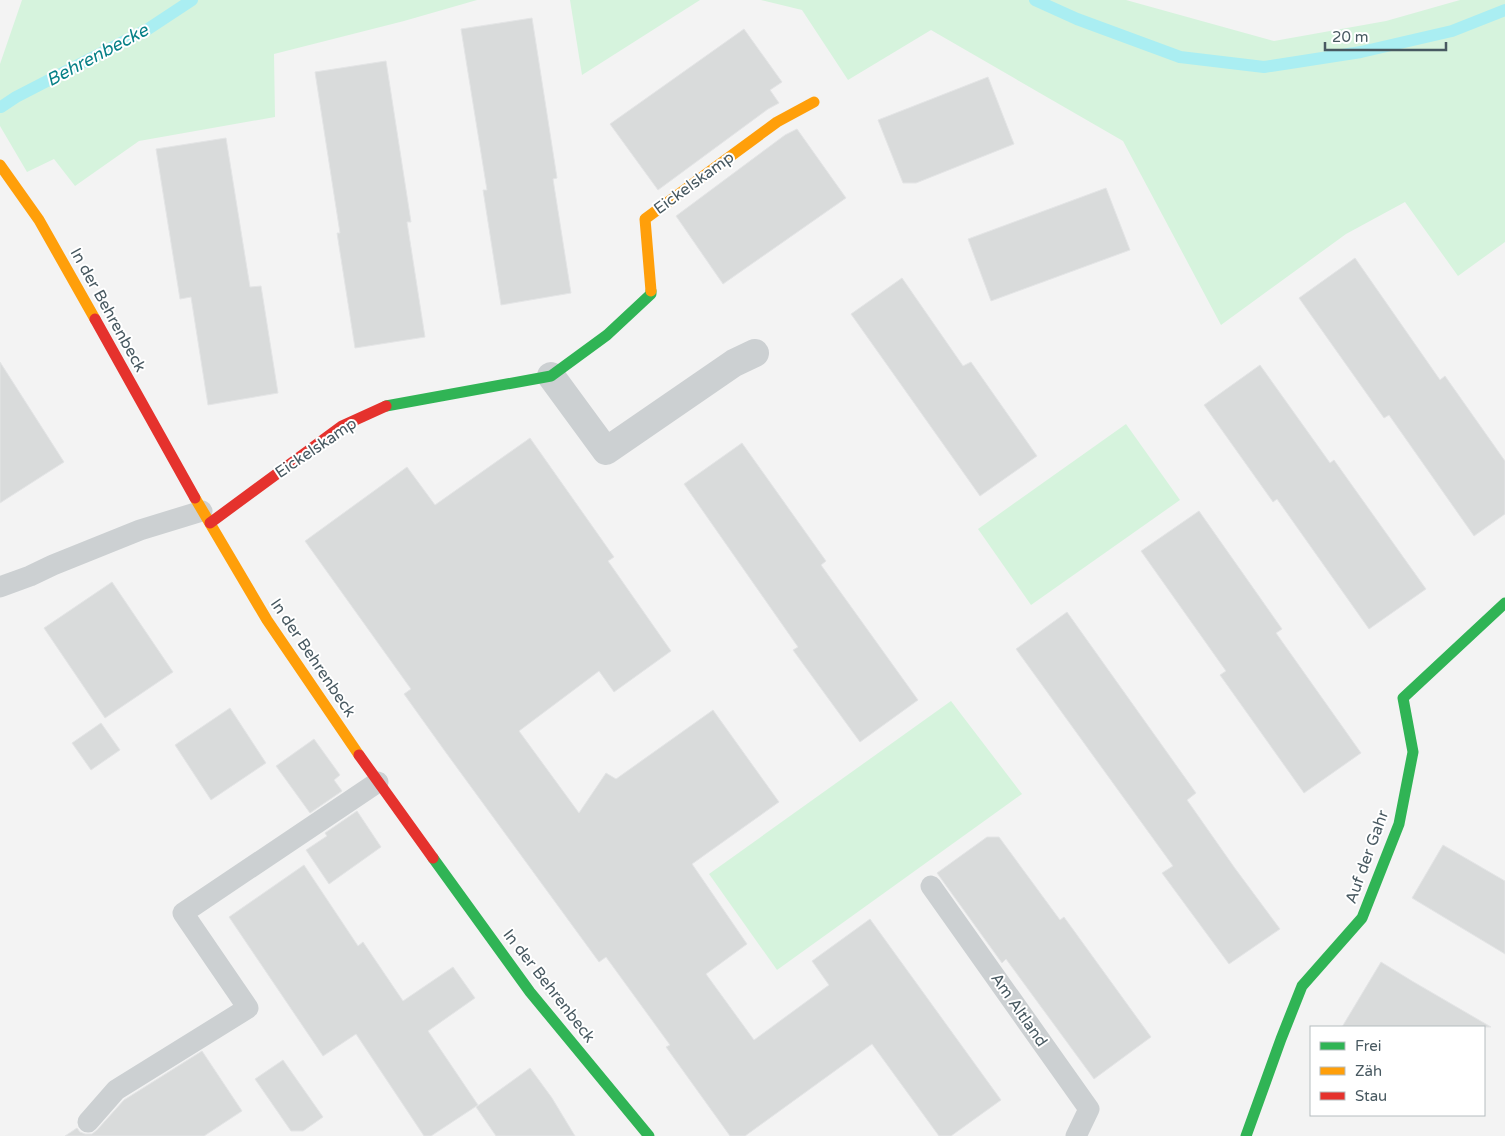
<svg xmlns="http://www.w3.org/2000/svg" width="1505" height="1136" viewBox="0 0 1505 1136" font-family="'Varela Round',sans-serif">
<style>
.green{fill:#d6f3dd}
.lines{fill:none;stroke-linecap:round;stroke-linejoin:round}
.stream{stroke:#aaeef2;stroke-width:12}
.building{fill:#d9dbdb;stroke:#e4e5e6}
.lane{stroke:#ccd0d2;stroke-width:21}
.street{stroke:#ccd0d2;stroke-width:28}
.fast{stroke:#30b455;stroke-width:11}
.slow{stroke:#ff9f0a;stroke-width:11}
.jam{stroke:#e5322d;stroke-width:11}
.labels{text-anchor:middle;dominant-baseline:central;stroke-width:4;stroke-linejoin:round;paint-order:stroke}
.street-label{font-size:16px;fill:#485961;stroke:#fff}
.water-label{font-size:18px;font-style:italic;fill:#078087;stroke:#fff}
</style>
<rect width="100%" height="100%" fill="#f3f3f3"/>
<g class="green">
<polygon points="22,0 477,0 404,21 274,54 275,117 139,141 75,186 54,159 27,172 0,126 0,64"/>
<polygon points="570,0 700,0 582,75"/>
<polygon points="761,0 1126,0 1274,41 1386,21 1460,0 1505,0 1505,242 1458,276 1405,202 1346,234 1221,325 1123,141 931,30 848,80 802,10"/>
<polygon points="1126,424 1180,500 1031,605 978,529"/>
<polygon points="951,701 1022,794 777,970 709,874"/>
</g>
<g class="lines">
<g class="stream">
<polyline points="1035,0 1077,19 1180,57 1264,67 1361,52 1452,31 1505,10"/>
<polyline points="1,107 16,97 148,29 192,0"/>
</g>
</g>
<g class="building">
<polygon points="532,18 557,178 553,179 571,293 501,305 483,190 487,190 461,29"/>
<polygon points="744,29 782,82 770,90 779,103 768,109 658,190 610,124"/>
<polygon points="386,61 411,222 407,222 425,337 355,348 337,233 340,233 315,72"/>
<polygon points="988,77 1014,144 916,183 903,183 878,120"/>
<polygon points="797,129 846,198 723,284 676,216 785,135"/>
<polygon points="226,138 250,287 261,286 278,393 208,405 191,297 180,299 156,149"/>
<polygon points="1106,188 1130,250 991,301 968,239"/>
<polygon points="1355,258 1440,380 1445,376 1505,461 1505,514 1474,536 1389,415 1384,418 1299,298"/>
<polygon points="902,278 963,366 971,362 1037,456 980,496 851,314"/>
<polygon points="0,362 64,462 0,503"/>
<polygon points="1260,365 1330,463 1334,460 1426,589 1369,629 1277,499 1273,502 1204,405"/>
<polygon points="530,438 614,557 608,561 671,651 614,692 599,671 519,731 579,813 606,773 616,779 713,710 779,802 692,864 747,944 706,974 754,1040 829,985 812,961 870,919 1001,1100 951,1136 939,1136 872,1044 745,1136 730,1136 666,1047 670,1045 606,957 599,962 447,754 404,694 411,689 305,541 407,467 435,505"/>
<polygon points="742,443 826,561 821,565 918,700 860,742 793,650 798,647 684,484"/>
<polygon points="1199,511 1282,629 1276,633 1361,753 1304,793 1220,675 1226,671 1141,551"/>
<polygon points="112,582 173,672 105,718 44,628"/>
<polygon points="1067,612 1196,793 1187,800 1234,867 1280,929 1229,964 1162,873 1173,866 1016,649"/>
<polygon points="230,708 266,763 211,800 175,745"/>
<polygon points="101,723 120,750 91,770 72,743"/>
<polygon points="314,739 340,775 334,780 342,791 310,813 276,766"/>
<polygon points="357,811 381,847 329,884 306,850 327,836 325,833"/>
<polygon points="987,837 999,837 1060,920 1064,917 1151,1037 1094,1079 1006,959 1002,963 937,873"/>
<polygon points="1443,845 1505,881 1505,954 1412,898"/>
<polygon points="304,865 358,946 363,942 403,1001 453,967 475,998 428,1031 478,1105 431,1136 424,1136 356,1034 323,1056 229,917"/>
<polygon points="1381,962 1412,981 1491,1027 1342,1027"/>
<polygon points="202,1051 242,1111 204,1136 65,1136 77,1128 80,1132 85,1134 92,1134 97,1130 124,1100"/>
<polygon points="283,1060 323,1117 303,1131 291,1131 255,1079"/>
<polygon points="530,1068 552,1098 575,1136 496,1136 476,1107"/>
</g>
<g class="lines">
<g class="lane">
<polyline points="0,587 30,576 53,565 140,530 202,511"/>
<polyline points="931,886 1089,1109 1076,1136"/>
<polyline points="88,1122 116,1090 248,1008 183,913 378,782"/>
</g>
<polyline class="street" points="551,376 606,451 734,363 755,353"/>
<g class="fast">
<polyline points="386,406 551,376 607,335 651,294 651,291"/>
<polyline points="433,858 530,992 649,1136"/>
<polyline points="1246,1136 1281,1039 1302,986 1362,918 1399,824 1413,752 1403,698 1505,603"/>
</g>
<g class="slow">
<polyline points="0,165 39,220 95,319"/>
<polyline points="651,291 645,219 777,122 814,102"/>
<polyline points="195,498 267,620 359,755"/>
</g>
<g class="jam">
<polyline points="95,319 195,498"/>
<polyline points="210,523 342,426 386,406"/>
<polyline points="359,755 433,858"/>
</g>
</g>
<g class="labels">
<g class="street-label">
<text transform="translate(694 183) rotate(-36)">Eickelskamp</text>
<text transform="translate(108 310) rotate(61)">In der Behrenbeck</text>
<text transform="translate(316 448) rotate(-34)">Eickelskamp</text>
<text transform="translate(313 658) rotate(56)">In der Behrenbeck</text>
<text transform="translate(1367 857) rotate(-70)">Auf der Gahr</text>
<text transform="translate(549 986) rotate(52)">In der Behrenbeck</text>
<text transform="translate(1019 1010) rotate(55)">Am Altland</text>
</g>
<g class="water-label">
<text transform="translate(97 55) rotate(-28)">Behrenbecke</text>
</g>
</g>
<rect x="1310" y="1026" width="175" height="90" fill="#ffffff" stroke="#b6bdc0"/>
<rect x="1320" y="1042" width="25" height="8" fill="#30b455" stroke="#b6bdc0"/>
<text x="1355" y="1051" font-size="15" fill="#485961">Frei</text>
<rect x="1320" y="1067" width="25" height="8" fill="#ff9f0a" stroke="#b6bdc0"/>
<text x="1355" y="1076" font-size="15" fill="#485961">Zäh</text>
<rect x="1320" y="1092" width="25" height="8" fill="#e5322d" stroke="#b6bdc0"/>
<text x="1355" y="1101" font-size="15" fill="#485961">Stau</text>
<path d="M1325 42v8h121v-8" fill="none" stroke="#485961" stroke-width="2.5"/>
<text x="1332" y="42" font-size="15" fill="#485961" stroke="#ffffff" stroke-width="4" paint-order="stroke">20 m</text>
</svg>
